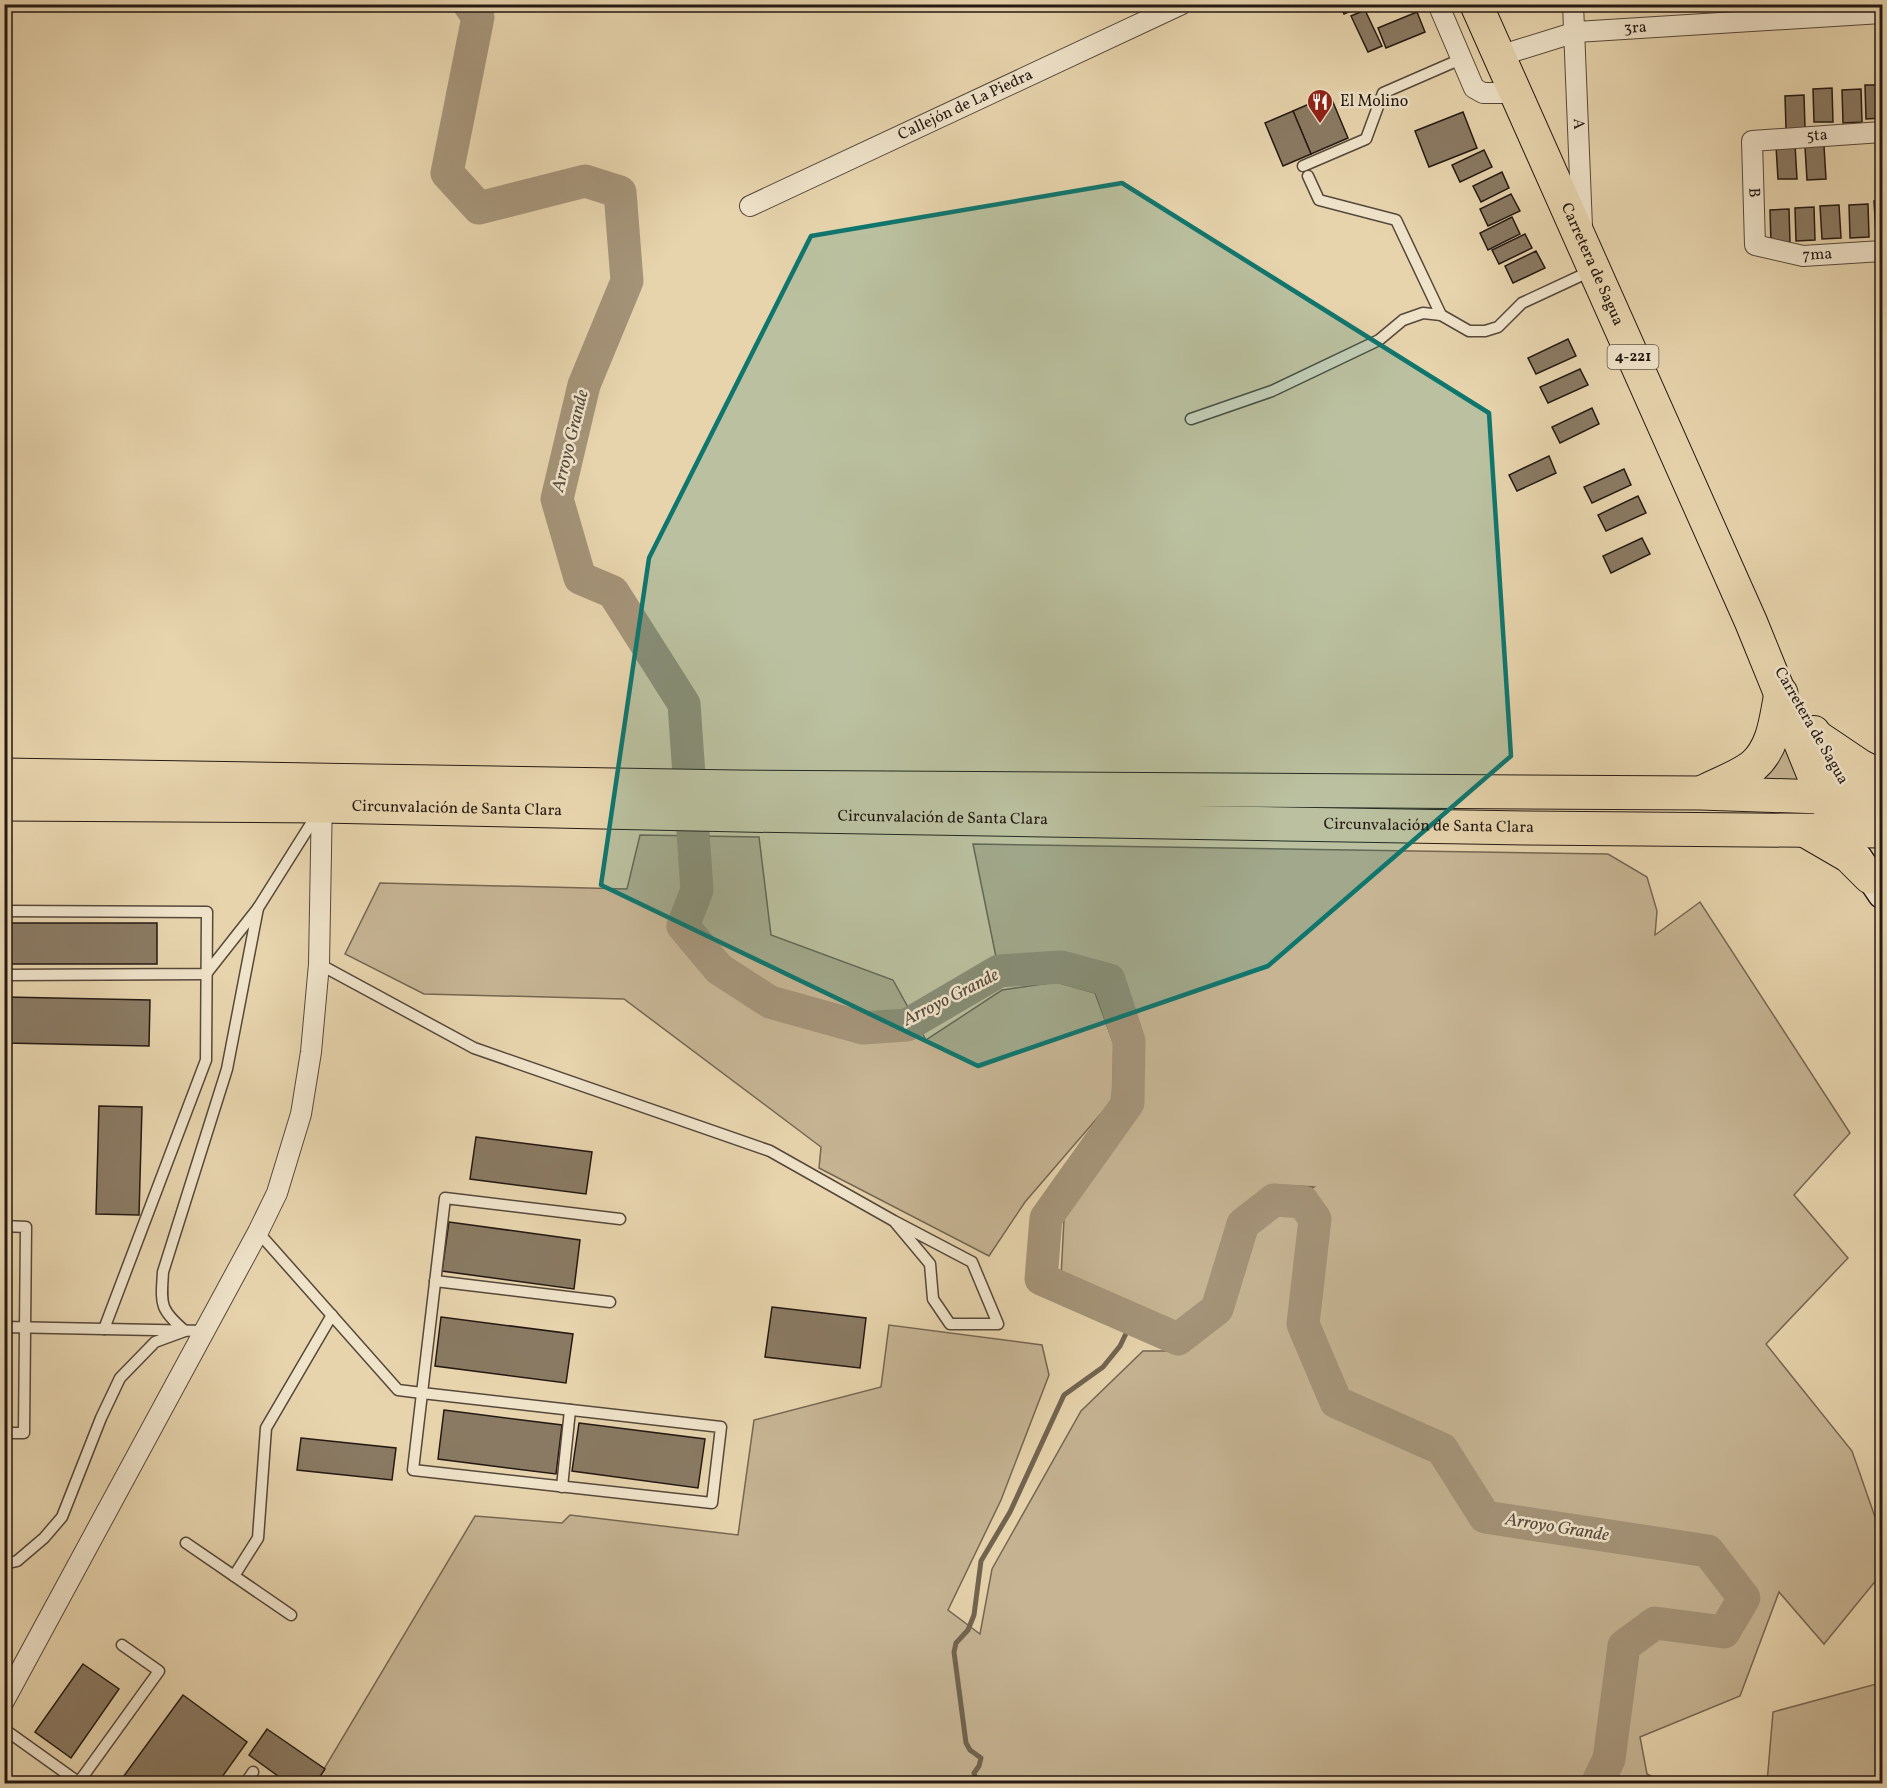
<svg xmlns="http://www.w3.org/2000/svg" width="1887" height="1788" viewBox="0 0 1887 1788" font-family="Vollkorn,serif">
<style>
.green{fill:#c6b493;stroke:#766653;stroke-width:1.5}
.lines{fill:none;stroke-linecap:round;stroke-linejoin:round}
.stream{stroke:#726350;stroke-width:5}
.river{stroke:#a59479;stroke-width:33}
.building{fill:#8a7a63;stroke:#251913;stroke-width:1.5}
.service-casing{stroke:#56483a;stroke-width:13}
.minor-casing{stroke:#56483a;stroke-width:22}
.secondary-casing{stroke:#251913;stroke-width:31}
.primary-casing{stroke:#251913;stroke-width:34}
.trunk-casing{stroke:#251913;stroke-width:35}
.service{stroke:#efe3ca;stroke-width:10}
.minor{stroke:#efe3ca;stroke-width:20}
.secondary{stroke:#efe3ca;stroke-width:28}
.primary{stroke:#e7d4ad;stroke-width:32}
.trunk{stroke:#e7d4ad;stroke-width:33}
.marked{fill:#0f766e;fill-opacity:0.2;stroke:#0f766e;stroke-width:4.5;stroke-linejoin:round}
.labels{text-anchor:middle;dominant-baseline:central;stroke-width:5;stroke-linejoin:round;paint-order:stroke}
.shield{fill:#efe3ca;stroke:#62564a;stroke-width:1.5}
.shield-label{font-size:15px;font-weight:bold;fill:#251913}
.street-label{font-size:16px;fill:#251913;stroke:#efe3ca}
.poi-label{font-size:16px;fill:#251913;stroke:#efe3ca;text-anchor:start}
.water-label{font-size:18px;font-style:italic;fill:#584a3c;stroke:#efe3ca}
</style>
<rect width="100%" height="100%" fill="#e7d4ad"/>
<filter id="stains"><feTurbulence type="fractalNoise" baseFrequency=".00333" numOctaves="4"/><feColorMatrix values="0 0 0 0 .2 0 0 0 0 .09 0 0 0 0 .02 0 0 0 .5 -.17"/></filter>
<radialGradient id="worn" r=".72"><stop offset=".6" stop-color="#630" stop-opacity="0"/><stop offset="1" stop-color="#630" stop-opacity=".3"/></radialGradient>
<g class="green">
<polygon points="1785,740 1801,787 1739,786"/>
<polygon points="640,835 759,837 771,935 893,980 926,1040 1002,990 1056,982 1095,993 1115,1047 1112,1101 1025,1202 989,1256 819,1168 821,1147 624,999 424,994 345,954 380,883 627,889"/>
<polygon points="973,844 1608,854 1647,877 1657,911 1655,935 1700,902 1850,1133 1794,1195 1848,1258 1766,1344 1852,1451 1882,1537 1882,1573 1824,1644 1779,1592 1740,1696 1640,1737 1647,1774 1664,1783 315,1784 475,1516 562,1523 570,1515 738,1535 754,1420 881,1387 889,1325 1042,1345 1049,1375 1001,1500 948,1610 980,1634 992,1569 1081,1411 1143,1351 1183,1351 1235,1301 1254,1231 1314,1187 1274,1185 1238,1213 1206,1302 1174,1325 1061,1277 1064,1219 1138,1110 1140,1043 1120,975 1058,957 997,962"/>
<polygon points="1876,1684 1882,1694 1882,1783 1767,1783 1773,1712"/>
</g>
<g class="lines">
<polyline class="stream" points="977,1784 974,1773 979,1766 981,1758 970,1750 966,1743 954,1652 956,1643 968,1630 974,1615 981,1561 1010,1512 1064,1395 1103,1367 1120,1346 1133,1319"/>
<polyline class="river" points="469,4 478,17 447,173 479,208 585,181 620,192 627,281 584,385 557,499 580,578 613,592 684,704 697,890 683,926 719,969 770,1002 863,1028 907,1025 999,971 1061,967 1109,980 1129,1041 1128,1103 1046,1218 1041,1279 1178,1339 1217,1309 1243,1224 1274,1200 1303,1202 1315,1219 1303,1324 1336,1402 1442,1449 1485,1517 1708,1551 1744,1598 1724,1632 1655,1623 1624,1646 1609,1759 1597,1784"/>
</g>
<g class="building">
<polygon points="1340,4 1366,4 1344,14"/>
<polygon points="1365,10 1382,46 1368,52 1351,16"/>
<polygon points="1417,12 1425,32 1386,48 1378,28"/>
<polygon points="1865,85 1882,85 1882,118 1866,119"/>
<polygon points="1832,88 1833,122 1814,122 1813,89"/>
<polygon points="1861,89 1862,122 1843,123 1842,90"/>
<polygon points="1330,95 1348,138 1311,154 1293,111"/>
<polygon points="1804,95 1805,128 1786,129 1785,96"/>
<polygon points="1293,111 1311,154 1283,166 1265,123"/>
<polygon points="1463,112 1477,148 1429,167 1415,131"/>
<polygon points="1795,145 1797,179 1778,179 1776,146"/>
<polygon points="1824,146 1826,179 1807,180 1805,147"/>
<polygon points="1484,150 1492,167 1460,182 1452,165"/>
<polygon points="1502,172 1509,188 1481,202 1473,186"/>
<polygon points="1511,194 1520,211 1488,226 1480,209"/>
<polygon points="1874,201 1882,201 1882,234 1876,234"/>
<polygon points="1868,204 1869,237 1850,238 1849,205"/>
<polygon points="1839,205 1841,238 1822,239 1820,206"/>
<polygon points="1814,207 1815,240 1796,241 1795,208"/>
<polygon points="1789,209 1790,243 1771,244 1770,210"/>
<polygon points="1512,217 1520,234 1488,250 1480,233"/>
<polygon points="1525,234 1532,248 1499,264 1492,250"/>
<polygon points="1536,251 1545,268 1513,283 1505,266"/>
<polygon points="1568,339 1576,356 1536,374 1528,358"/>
<polygon points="1580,369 1588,385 1548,403 1540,387"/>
<polygon points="1592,408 1599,424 1560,443 1552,427"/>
<polygon points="1549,456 1556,473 1517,491 1509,475"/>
<polygon points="1624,469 1631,485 1592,503 1584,487"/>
<polygon points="1638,496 1646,513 1606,531 1598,515"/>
<polygon points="1642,538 1650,554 1611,573 1603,556"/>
<rect x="4" y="923" width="153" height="41"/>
<polygon points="6,997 150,1000 149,1046 5,1043"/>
<polygon points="99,1106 142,1107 139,1215 96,1214"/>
<polygon points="476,1137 592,1152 586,1194 470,1179"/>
<polygon points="449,1222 580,1240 574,1289 442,1271"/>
<polygon points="772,1307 866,1318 860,1368 765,1357"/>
<polygon points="441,1317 573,1334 566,1383 435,1366"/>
<polygon points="4,1348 7,1348 6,1414 4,1414"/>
<polygon points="444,1410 562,1425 556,1474 438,1459"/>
<polygon points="579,1423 705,1439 698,1488 572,1471"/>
<polygon points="301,1438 396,1448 392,1480 297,1470"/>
<polygon points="83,1664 119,1689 71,1758 35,1732"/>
<polygon points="183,1695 247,1742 217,1784 118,1784"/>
<polygon points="267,1729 325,1769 315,1784 289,1784 249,1755"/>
</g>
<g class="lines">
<defs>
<g id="service">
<polyline points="1303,166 1366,139 1383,93 1461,59"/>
<polyline points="1308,176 1319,200 1396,220 1441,315"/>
<polyline points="1191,419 1272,391 1379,340 1403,320 1423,313 1441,315 1469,331 1485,331 1498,327 1522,303 1593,270"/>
<polyline points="4,911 207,912 206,1060 104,1329"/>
<polyline points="319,964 474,1048 770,1151 894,1221 972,1262 998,1324 950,1324 933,1299 930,1264 894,1221"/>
<polyline points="4,975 206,974 258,908 319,811"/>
<polyline points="4,1226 26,1227 24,1433 4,1433"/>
<polyline points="258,1232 398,1390 422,1393 413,1470 712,1503 721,1427 422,1393 445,1198 620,1219"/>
<polyline points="435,1281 610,1302"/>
<polyline points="4,1327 205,1331"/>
<polyline points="562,1487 570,1410"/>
<polyline points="186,1543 291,1615"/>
<path d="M4,1564L17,1561L44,1538L62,1517L101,1418L120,1378L155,1342L185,1331C159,1309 161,1304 163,1272L227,1069L258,908"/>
<polyline points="234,1576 258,1538 266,1428 332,1315"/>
<polyline points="4,1729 81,1784"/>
<polyline points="79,1782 159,1671 122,1645"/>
<polyline points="245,1784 253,1772"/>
</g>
<g id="minor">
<polyline points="1438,4 1474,88 1483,93 1515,93"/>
<path id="s1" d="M1573,4L1582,227"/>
<path id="s2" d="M1499,56L1576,32L1882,13"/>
<path id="s3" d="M1882,132L1752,141L1755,245L1803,256L1882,251"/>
<path id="s4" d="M750,206L1182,4"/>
<polyline points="4,1701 258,1232 277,1193 301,1114 311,1052 319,964 322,796"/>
</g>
<polyline id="secondary" points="1858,858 1882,894"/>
<g id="primary">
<path id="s5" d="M1476,4L1751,622L1816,782L1835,819"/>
<polyline points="1814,732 1865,819"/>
</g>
<g id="trunk">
<polyline points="1817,737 1860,766 1882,777"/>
<polyline points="4,775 737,787 1700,793 1882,799"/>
<path d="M1703,792C1718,784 1739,777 1753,766C1774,748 1776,719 1781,693"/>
<path id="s6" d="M4,804L322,806L741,815L1528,828L1882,831"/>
<polyline points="1806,831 1849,856 1870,877"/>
</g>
</defs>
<use href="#service" class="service-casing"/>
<use href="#minor" class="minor-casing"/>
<use href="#secondary" class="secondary-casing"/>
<use href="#primary" class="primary-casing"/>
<use href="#trunk" class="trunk-casing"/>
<use href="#service" class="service"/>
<use href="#minor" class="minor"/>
<use href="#secondary" class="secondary"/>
<use href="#primary" class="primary"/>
<use href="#trunk" class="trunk"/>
</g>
<path class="marked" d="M1122,183L1489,413L1511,756L1268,966L978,1066L601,885L649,558L811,236Z"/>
<defs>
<symbol id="restaurant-pin" viewBox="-11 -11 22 30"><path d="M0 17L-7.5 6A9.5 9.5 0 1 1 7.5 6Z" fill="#8f2418" stroke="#efe3ca"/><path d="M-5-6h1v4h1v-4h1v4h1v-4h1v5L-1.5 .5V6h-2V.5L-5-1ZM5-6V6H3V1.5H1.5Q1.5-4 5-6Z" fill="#fff"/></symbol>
</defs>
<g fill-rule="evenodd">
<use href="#restaurant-pin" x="1305" y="87" width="30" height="40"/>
</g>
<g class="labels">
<rect class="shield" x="1607.5" y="345" width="51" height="24" rx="4.5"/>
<g class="shield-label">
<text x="1633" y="357">4-221</text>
</g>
<g class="street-label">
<text stroke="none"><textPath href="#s2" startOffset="140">3ra</textPath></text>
<text stroke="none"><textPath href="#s4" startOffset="238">Callejón de La Piedra</textPath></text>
<text stroke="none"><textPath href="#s1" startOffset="120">A</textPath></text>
<text transform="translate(1817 136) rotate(-4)">5ta</text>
<text stroke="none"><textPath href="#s3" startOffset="182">B</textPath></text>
<text stroke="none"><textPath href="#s3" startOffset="298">7ma</textPath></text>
<text stroke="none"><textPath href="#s5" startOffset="285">Carretera de Sagua</textPath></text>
<text transform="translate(1811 726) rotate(60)">Carretera de Sagua</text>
<text stroke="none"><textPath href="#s6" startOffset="453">Circunvalación de Santa Clara</textPath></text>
<text stroke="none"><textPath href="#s6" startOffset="939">Circunvalación de Santa Clara</textPath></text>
<text stroke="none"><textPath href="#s6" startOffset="1425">Circunvalación de Santa Clara</textPath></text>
</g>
<g class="poi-label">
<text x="1340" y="102">El Molino</text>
</g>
<g class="water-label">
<text transform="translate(571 441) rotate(-76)">Arroyo Grande</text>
<text transform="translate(951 998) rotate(-27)">Arroyo Grande</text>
<text transform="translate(1557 1528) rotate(9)">Arroyo Grande</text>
</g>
</g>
<rect width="1887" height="1788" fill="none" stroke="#e7d4ad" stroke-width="24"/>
<rect x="6" y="6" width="1875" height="1776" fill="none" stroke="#251913" stroke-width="3"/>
<rect x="12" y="12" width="1863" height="1764" fill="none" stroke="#251913" stroke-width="1.5"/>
<rect width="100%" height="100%" filter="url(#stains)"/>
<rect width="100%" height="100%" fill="url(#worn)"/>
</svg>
